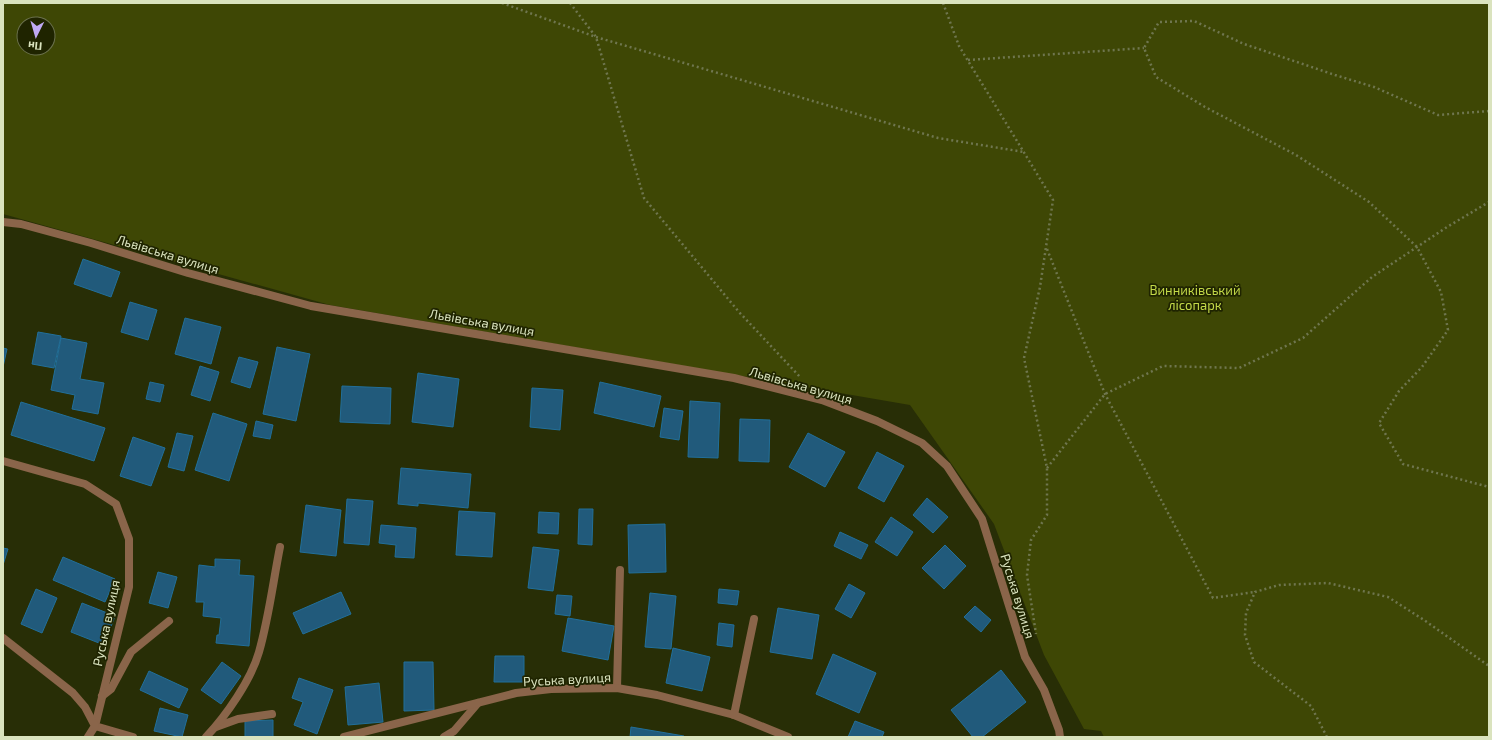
<svg xmlns="http://www.w3.org/2000/svg" width="1492" height="740" viewBox="0 0 1492 740" font-family="'Exo 2',sans-serif">
<style>
.green{fill:#3e4705;fill-rule:evenodd}
.building{fill:#215a7b;stroke:#216f9a}
.lines{fill:none;stroke-linecap:round;stroke-linejoin:round}
.path{stroke:#6f764f;stroke-width:2.5;stroke-dasharray:2 3;stroke-linecap:butt}
.lane{stroke:#8a654a;stroke-width:8}
.street{stroke:#8a654a;stroke-width:8}
.labels{text-anchor:middle;dominant-baseline:central;stroke-width:3.5;stroke-linejoin:round;paint-order:stroke}
.street-label{font-size:13px;fill:#dae3be;stroke:#1f2400}
.park-label{font-size:13px;fill:#c3d948;stroke:#1f2400}
</style>
<rect width="100%" height="100%" fill="#282e06"/>
<path class="green" d="M3,3H1489V737H1104L1101,731L1084,729L1044,655L994,524L910,405L330,305L3,214ZM24,24H48V48H24Z"/>
<g class="building">
<polygon points="83,259 120,272 111,297 74,284"/>
<polygon points="130,302 157,310 148,340 121,332"/>
<polygon points="185,318 221,327 211,364 175,354"/>
<polygon points="38,332 61,336 54,368 32,364"/>
<polygon points="61,338 87,343 80,379 104,383 98,414 72,409 75,395 51,390"/>
<polygon points="277,347 310,354 296,421 263,414"/>
<polygon points="3,348 7,349 3,367"/>
<polygon points="239,357 258,362 250,388 231,382"/>
<polygon points="200,366 219,372 210,401 191,395"/>
<polygon points="418,373 459,379 453,427 412,422"/>
<polygon points="150,382 164,385 160,402 146,399"/>
<polygon points="600,382 661,396 654,427 594,413"/>
<polygon points="342,386 391,388 390,424 340,422"/>
<polygon points="532,388 563,390 560,430 530,427"/>
<polygon points="690,401 720,403 718,458 688,457"/>
<polygon points="21,402 105,428 94,461 11,435"/>
<polygon points="664,408 683,411 679,440 660,437"/>
<polygon points="213,413 247,424 229,481 195,470"/>
<polygon points="740,419 770,420 769,462 739,461"/>
<polygon points="256,421 273,425 270,439 253,436"/>
<polygon points="177,433 193,436 184,471 168,467"/>
<polygon points="808,433 845,452 825,487 789,467"/>
<polygon points="133,437 165,448 151,486 120,476"/>
<polygon points="877,452 904,466 884,502 858,488"/>
<polygon points="401,468 471,474 468,508 418,503 418,506 398,504"/>
<polygon points="927,498 948,517 933,533 913,515"/>
<polygon points="347,499 373,501 369,545 344,543"/>
<polygon points="306,505 341,510 336,556 300,552"/>
<polygon points="579,509 593,509 592,545 578,544"/>
<polygon points="459,511 495,513 492,557 456,555"/>
<polygon points="539,512 559,513 558,534 538,533"/>
<polygon points="891,517 913,532 897,556 875,542"/>
<polygon points="665,524 666,572 629,573 628,525"/>
<polygon points="381,525 416,528 414,558 395,557 396,545 379,543"/>
<polygon points="840,532 868,545 861,559 834,546"/>
<polygon points="945,545 966,566 944,589 922,568"/>
<polygon points="533,547 559,550 553,591 528,588"/>
<polygon points="3,548 8,549 3,565"/>
<polygon points="63,557 115,579 105,602 53,580"/>
<polygon points="215,559 240,560 239,575 254,576 249,646 216,643 217,635 219,635 221,618 203,616 204,602 196,602 199,565 215,567"/>
<polygon points="158,572 177,577 168,608 149,603"/>
<polygon points="849,584 865,593 851,618 835,609"/>
<polygon points="36,589 57,598 42,633 21,624"/>
<polygon points="719,589 739,591 737,605 718,603"/>
<polygon points="341,592 351,614 303,634 293,613"/>
<polygon points="650,593 676,596 671,649 645,647"/>
<polygon points="557,595 572,596 570,616 555,614"/>
<polygon points="82,603 115,616 104,645 71,632"/>
<polygon points="975,606 991,620 981,632 964,617"/>
<polygon points="778,608 819,615 812,659 770,652"/>
<polygon points="568,618 614,626 608,660 562,651"/>
<polygon points="719,623 734,625 732,647 717,645"/>
<polygon points="673,648 710,657 702,691 666,683"/>
<polygon points="833,654 876,673 859,713 816,694"/>
<polygon points="495,656 524,656 524,682 494,682"/>
<polygon points="222,662 241,676 221,704 201,690"/>
<polygon points="404,662 433,662 434,710 404,711"/>
<polygon points="1001,670 1026,702 982,737 973,737 951,710"/>
<polygon points="149,671 188,689 179,708 140,690"/>
<polygon points="299,678 333,690 317,734 294,725 303,702 292,698"/>
<polygon points="379,683 383,722 348,725 345,687"/>
<polygon points="160,708 188,715 182,737 154,731"/>
<polygon points="273,720 273,737 245,737 245,721"/>
<polygon points="855,721 884,732 882,737 848,737"/>
<polygon points="631,727 684,736 684,737 630,737"/>
</g>
<g class="lines">
<g class="path">
<polyline points="502,3 596,37 938,138 1024,152"/>
<polyline points="570,3 596,37 644,198 739,312 801,378"/>
<polyline points="943,3 959,46 1053,200 1040,287 1024,358 1047,468 1047,515 1031,540 1027,575 1036,634"/>
<polyline points="968,60 1144,48"/>
<polyline points="1489,111 1438,115 1374,87 1335,75 1244,44 1194,21 1159,22 1144,48 1156,77 1205,107 1296,155 1369,202 1417,247 1441,292 1448,330 1422,367 1399,391 1379,423 1403,464 1489,487"/>
<polyline points="1047,249 1105,394 1213,598 1254,592"/>
<polyline points="1047,468 1105,394 1163,366 1239,368 1303,338 1372,277 1447,227 1489,202"/>
<polyline points="1327,737 1311,706 1254,662 1245,635 1246,613 1255,592 1279,585 1328,583 1388,597 1424,620 1489,666"/>
</g>
<g class="lane">
<polyline points="3,461 85,484 116,504 129,539 129,587 95,726 133,737"/>
<polyline points="617,688 620,570"/>
<polyline points="102,696 111,689 131,652 169,621"/>
<polyline points="734,715 754,619"/>
<polyline points="216,727 238,719 272,714"/>
<path d="M206,737C226,716 251,680 259,652C269,617 273,582 280,547"/>
<polyline points="444,737 454,731 478,703"/>
</g>
<g class="street">
<polyline points="3,222 21,224 91,243 188,273 311,306 734,378 822,400 877,421 922,443 947,466 982,519 1025,657 1044,690 1059,730 1060,737"/>
<polyline points="3,638 73,693 85,707 95,726 88,737"/>
<polyline points="344,737 516,693 551,689 617,688 657,695 734,715 788,737"/>
</g>
</g>
<g class="labels">
<g class="street-label">
<text transform="translate(168 254) rotate(17)">Львівська вулиця</text>
<text transform="translate(482 322) rotate(10)">Львівська вулиця</text>
<text transform="translate(801 385) rotate(16)">Львівська вулиця</text>
<text transform="translate(1018 596) rotate(73)">Руська вулиця</text>
<text transform="translate(106 623) rotate(-78)">Руська вулиця</text>
<text transform="translate(567 679) rotate(-3)">Руська вулиця</text>
</g>
<g class="park-label">
<text x="1195" y="290">Винниківський<tspan x="1195" dy="15">лісопарк</tspan></text>
</g>
</g>
<rect width="1492" height="740" fill="none" stroke="#dae3be" stroke-width="8"/>
<g transform="translate(36 36) rotate(185)"><circle r="19" fill="#1f2400" stroke="#6a704c"/>
<path d="M0-3L7 15L0 10L-7 15Z" fill="#bfa9f4"/>
<text y="-6" font-size="11" font-weight="bold" text-anchor="middle" fill="#dae3be">Пн</text>
</g>
</svg>
